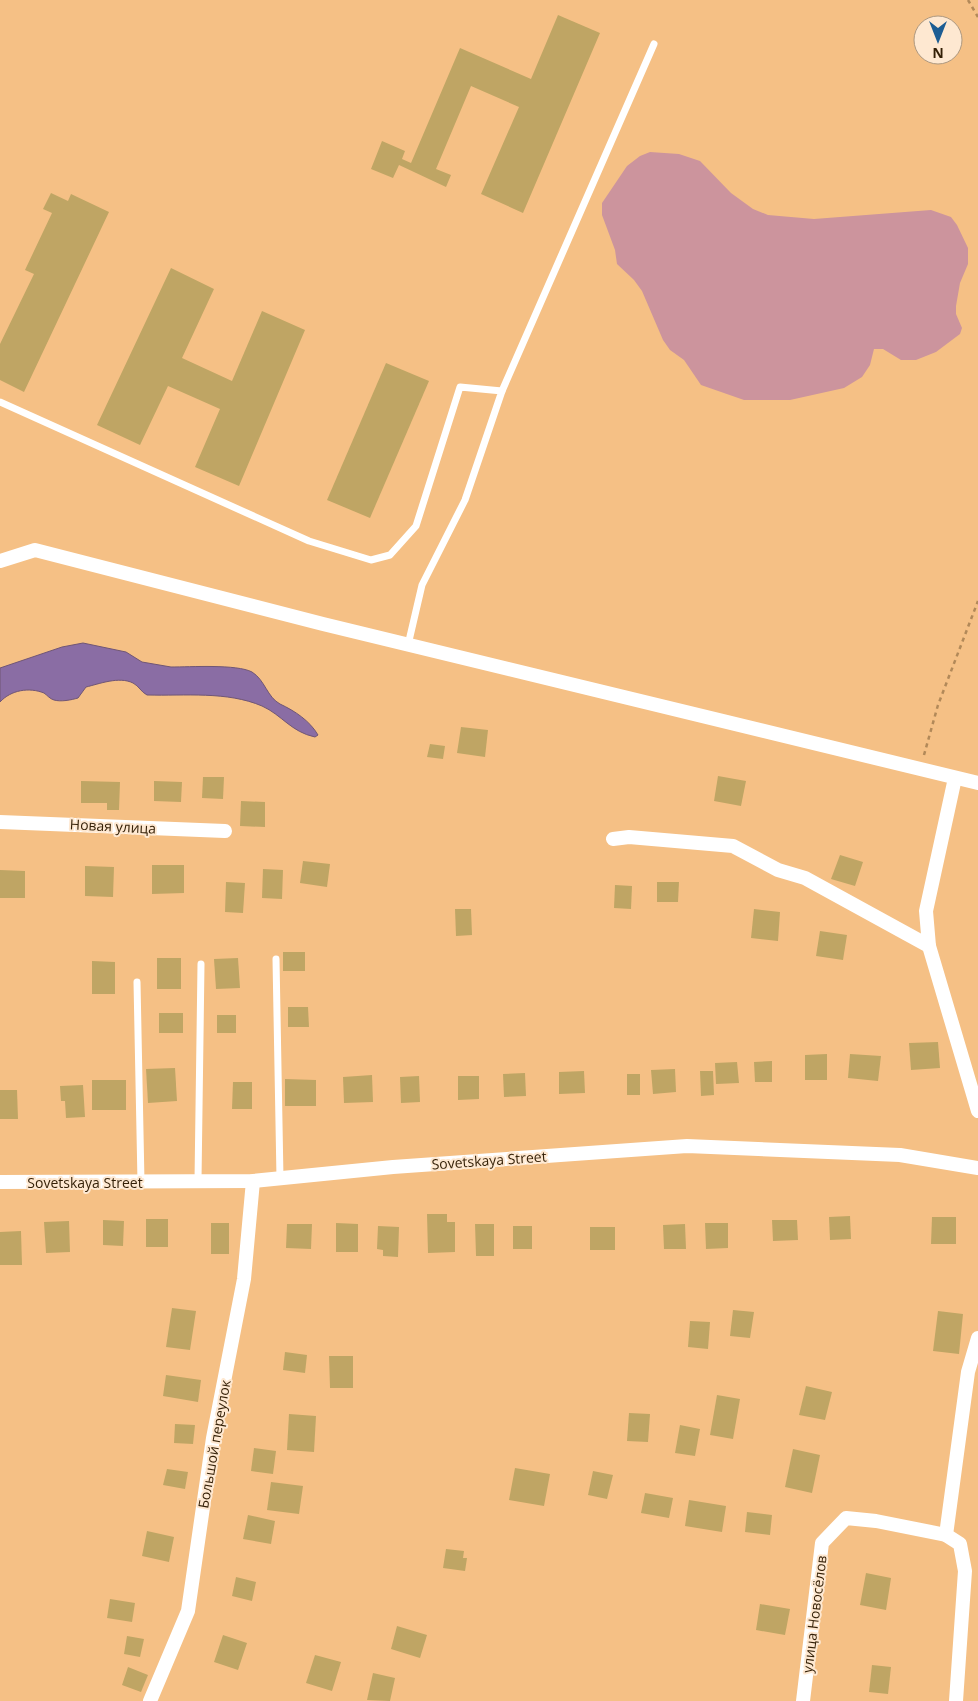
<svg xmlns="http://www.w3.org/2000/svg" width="978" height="1701" viewBox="0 0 978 1701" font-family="'Open Sans',sans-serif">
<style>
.green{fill:#cc949d}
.water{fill:#8a6da4;stroke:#705675}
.building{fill:#bfa564}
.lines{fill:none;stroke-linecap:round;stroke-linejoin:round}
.path{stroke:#b28959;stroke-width:2.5;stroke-dasharray:4 4;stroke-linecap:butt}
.service{stroke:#fff;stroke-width:7}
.minor{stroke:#fff;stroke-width:14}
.labels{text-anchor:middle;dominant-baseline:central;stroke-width:4;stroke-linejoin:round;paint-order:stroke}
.street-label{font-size:14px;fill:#331f06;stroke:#fee8d1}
</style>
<rect width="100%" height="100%" fill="#f5c085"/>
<polygon class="green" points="650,152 679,154 700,161 731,193 753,209 768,215 814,219 931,210 951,217 957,225 968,248 968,264 960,283 956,306 956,314 962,328 960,334 936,352 916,360 901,360 883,349 874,349 870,365 862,377 844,388 790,400 744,400 701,385 684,360 670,350 663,340 642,291 634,280 617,264 615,250 602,215 602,203 627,166 640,156"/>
<path class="water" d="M83,643L126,652L142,662L171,667C190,667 237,664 252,672C265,680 267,697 280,704C295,711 310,721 318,735L315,737C291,732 282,715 262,706C227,691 185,696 147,695C141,692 139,686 133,683C119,676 99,684 86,687L78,698C71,700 61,702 54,700C50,699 47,695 44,693C29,687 11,690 0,702V668L62,647Z"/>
<g class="building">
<polygon points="558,15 600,33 523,213 481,194 519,107 471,86 436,169 451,175 446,187 399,165 393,178 371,169 382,141 405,151 402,159 411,163 460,48 531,79"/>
<polygon points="51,193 68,201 71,194 109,212 24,392 0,380 0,344 34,274 25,270 52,213 43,209"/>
<polygon points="171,268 214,289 182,358 232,381 262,311 305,330 239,486 195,467 220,409 168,386 140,445 97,425"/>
<polygon points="386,363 429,381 370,518 327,500"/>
<polygon points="461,727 488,730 485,757 457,753"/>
<polygon points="430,744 445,746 443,759 427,757"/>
<polygon points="718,776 746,781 741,806 714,801"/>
<polygon points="203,777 224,777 223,799 202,798"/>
<polygon points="81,781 120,782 119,810 107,810 107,803 81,803"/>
<polygon points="154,781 182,782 181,802 154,801"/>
<polygon points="241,801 265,802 265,827 240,826"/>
<polygon points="840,855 863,862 855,886 831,879"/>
<polygon points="303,861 330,864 327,887 300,883"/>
<polygon points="152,865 184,865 184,893 152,894"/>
<polygon points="85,866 114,867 113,897 85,896"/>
<polygon points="263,869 283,870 282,899 262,898"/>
<polygon points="0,870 25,871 25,898 0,898"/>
<polygon points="226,882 245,883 243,913 225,912"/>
<polygon points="657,882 679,882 678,902 657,902"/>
<polygon points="615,885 632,886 631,909 614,908"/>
<polygon points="455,909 471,909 472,935 456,936"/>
<polygon points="754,909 780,912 778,941 751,938"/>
<polygon points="820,931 847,935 843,960 816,956"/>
<rect x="283" y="952" width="22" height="19"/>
<rect x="157" y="958" width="24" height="31"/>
<polygon points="238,958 240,988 216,989 214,959"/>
<polygon points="92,961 115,962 115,994 92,994"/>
<polygon points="288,1007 308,1007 309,1027 288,1027"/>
<rect x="159" y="1013" width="24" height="20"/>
<rect x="217" y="1015" width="19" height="18"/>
<polygon points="938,1042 940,1068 911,1070 909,1043"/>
<polygon points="827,1054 827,1080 805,1080 805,1055"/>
<polygon points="850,1054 881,1056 878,1081 848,1078"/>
<polygon points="772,1061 772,1082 755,1082 754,1062"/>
<polygon points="737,1062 739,1083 716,1084 715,1063"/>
<polygon points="175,1068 177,1101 148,1103 146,1069"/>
<polygon points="675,1069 676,1092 653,1094 651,1070"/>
<polygon points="584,1071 585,1093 559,1094 559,1072"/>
<polygon points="700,1071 713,1071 714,1095 701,1096"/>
<polygon points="525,1073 526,1096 504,1097 503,1074"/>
<rect x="627" y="1074" width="13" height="21"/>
<polygon points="372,1075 373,1102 344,1103 343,1077"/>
<polygon points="419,1076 420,1102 401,1103 400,1077"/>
<polygon points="458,1076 479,1076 479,1099 458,1100"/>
<polygon points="285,1079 316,1080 316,1106 285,1106"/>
<rect x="92" y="1080" width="34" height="30"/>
<polygon points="233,1082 252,1082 252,1109 232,1109"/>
<polygon points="83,1085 85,1117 66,1118 65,1101 61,1101 60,1086"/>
<polygon points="0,1090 17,1090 18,1119 0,1119"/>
<polygon points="427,1214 447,1214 447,1222 455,1222 455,1252 428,1253"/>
<polygon points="850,1216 851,1239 830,1240 829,1217"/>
<polygon points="932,1217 956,1217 956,1244 931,1244"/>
<rect x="146" y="1219" width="22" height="28"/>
<polygon points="103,1220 124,1221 123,1246 103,1245"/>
<polygon points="772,1220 797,1220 798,1240 773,1241"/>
<polygon points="69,1221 70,1252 46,1253 44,1222"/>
<rect x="211" y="1223" width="18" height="31"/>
<polygon points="336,1223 358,1224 358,1252 336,1252"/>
<polygon points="705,1223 728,1223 728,1248 706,1249"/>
<polygon points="287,1224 312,1224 311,1249 286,1248"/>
<polygon points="475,1224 494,1224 494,1256 476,1256"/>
<polygon points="685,1224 686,1249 664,1249 663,1225"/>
<polygon points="378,1226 399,1227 398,1257 383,1256 383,1250 377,1249"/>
<rect x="513" y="1226" width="19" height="23"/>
<rect x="590" y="1227" width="25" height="23"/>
<polygon points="21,1231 22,1265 0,1265 0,1232"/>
<polygon points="172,1308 196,1311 190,1350 166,1347"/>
<polygon points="733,1310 754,1312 750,1338 730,1336"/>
<polygon points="938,1311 963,1314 959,1354 933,1351"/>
<polygon points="690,1321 710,1322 708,1349 688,1347"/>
<polygon points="285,1352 307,1355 305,1373 283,1370"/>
<polygon points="329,1356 353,1356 353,1388 330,1388"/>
<polygon points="166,1375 201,1380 198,1402 163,1396"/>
<polygon points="806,1386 832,1392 825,1420 799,1415"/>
<polygon points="717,1395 740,1399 733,1439 710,1435"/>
<polygon points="629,1413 650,1414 648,1442 627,1441"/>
<polygon points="289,1414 316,1416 314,1452 287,1450"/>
<polygon points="175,1424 195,1425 193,1444 174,1443"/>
<polygon points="680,1425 700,1429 695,1456 675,1453"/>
<polygon points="254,1448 276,1451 273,1474 251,1471"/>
<polygon points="793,1449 820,1455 812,1493 785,1487"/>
<polygon points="515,1468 550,1474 544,1506 509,1500"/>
<polygon points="167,1469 188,1472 185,1489 163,1485"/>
<polygon points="593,1471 613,1475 607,1499 588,1495"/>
<polygon points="271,1482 303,1486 299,1514 267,1510"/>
<polygon points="645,1493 673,1498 669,1518 641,1513"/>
<polygon points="689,1500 726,1506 722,1532 685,1526"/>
<polygon points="747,1512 772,1515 770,1535 745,1532"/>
<polygon points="248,1515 275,1521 271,1544 243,1539"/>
<polygon points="147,1531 174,1537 169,1562 142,1556"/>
<polygon points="446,1549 464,1551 463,1558 467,1558 465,1571 443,1568"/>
<polygon points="866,1573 891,1578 886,1610 860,1605"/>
<polygon points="236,1577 256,1582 252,1601 232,1596"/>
<polygon points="110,1599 135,1603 132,1622 107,1618"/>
<polygon points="760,1604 790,1609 785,1635 756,1630"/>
<polygon points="397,1626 427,1635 420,1658 391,1649"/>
<polygon points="223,1635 247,1643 238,1670 214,1662"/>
<polygon points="127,1636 144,1639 140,1657 124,1654"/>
<polygon points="315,1655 341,1662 332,1691 306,1683"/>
<polygon points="872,1665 891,1667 888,1694 869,1692"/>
<polygon points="128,1667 148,1675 141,1692 122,1685"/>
<polygon points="373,1673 395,1678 390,1701 367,1700"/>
</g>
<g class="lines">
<g class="path">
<polyline points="968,0 978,17"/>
<polyline points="924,755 938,705 978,601"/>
</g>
<g class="service">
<polyline points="502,391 654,44"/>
<polyline points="0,402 309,541 371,560 390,555 416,526 460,387 502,391 465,500 422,585 408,645"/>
<polyline points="276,959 280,1178"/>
<polyline points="137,982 141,1182"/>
<polyline points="198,1181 201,964"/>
</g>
<g class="minor">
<polyline points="0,561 35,550 323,624 978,783"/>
<polyline points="955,778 926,911 929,946 978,1111"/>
<polyline points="0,822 225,831"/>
<polyline points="613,839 629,837 733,846 778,870 805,878 929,946"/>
<polyline points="0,1182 253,1181 393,1167 687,1146 900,1155 978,1168"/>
<polyline points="150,1701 188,1611 213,1438 244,1279 253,1181"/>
<polyline points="803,1701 822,1543 846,1518 876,1521 946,1535"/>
<polyline points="956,1701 965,1571 960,1544 946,1535 968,1372 978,1338"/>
</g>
</g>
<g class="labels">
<g class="street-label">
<text transform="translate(113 826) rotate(3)">Новая улица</text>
<text transform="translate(489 1160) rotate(-4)">Sovetskaya Street</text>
<text x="85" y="1182">Sovetskaya Street</text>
<text transform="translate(214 1444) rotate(-80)">Большой переулок</text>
<text transform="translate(814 1614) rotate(-83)">улица Новосёлов</text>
</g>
</g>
<g transform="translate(938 40) rotate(180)"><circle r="24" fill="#fee8d1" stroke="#ad9880"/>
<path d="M0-4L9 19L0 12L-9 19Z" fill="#1d5d93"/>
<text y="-8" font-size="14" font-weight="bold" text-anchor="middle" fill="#331f06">N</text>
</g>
</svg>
